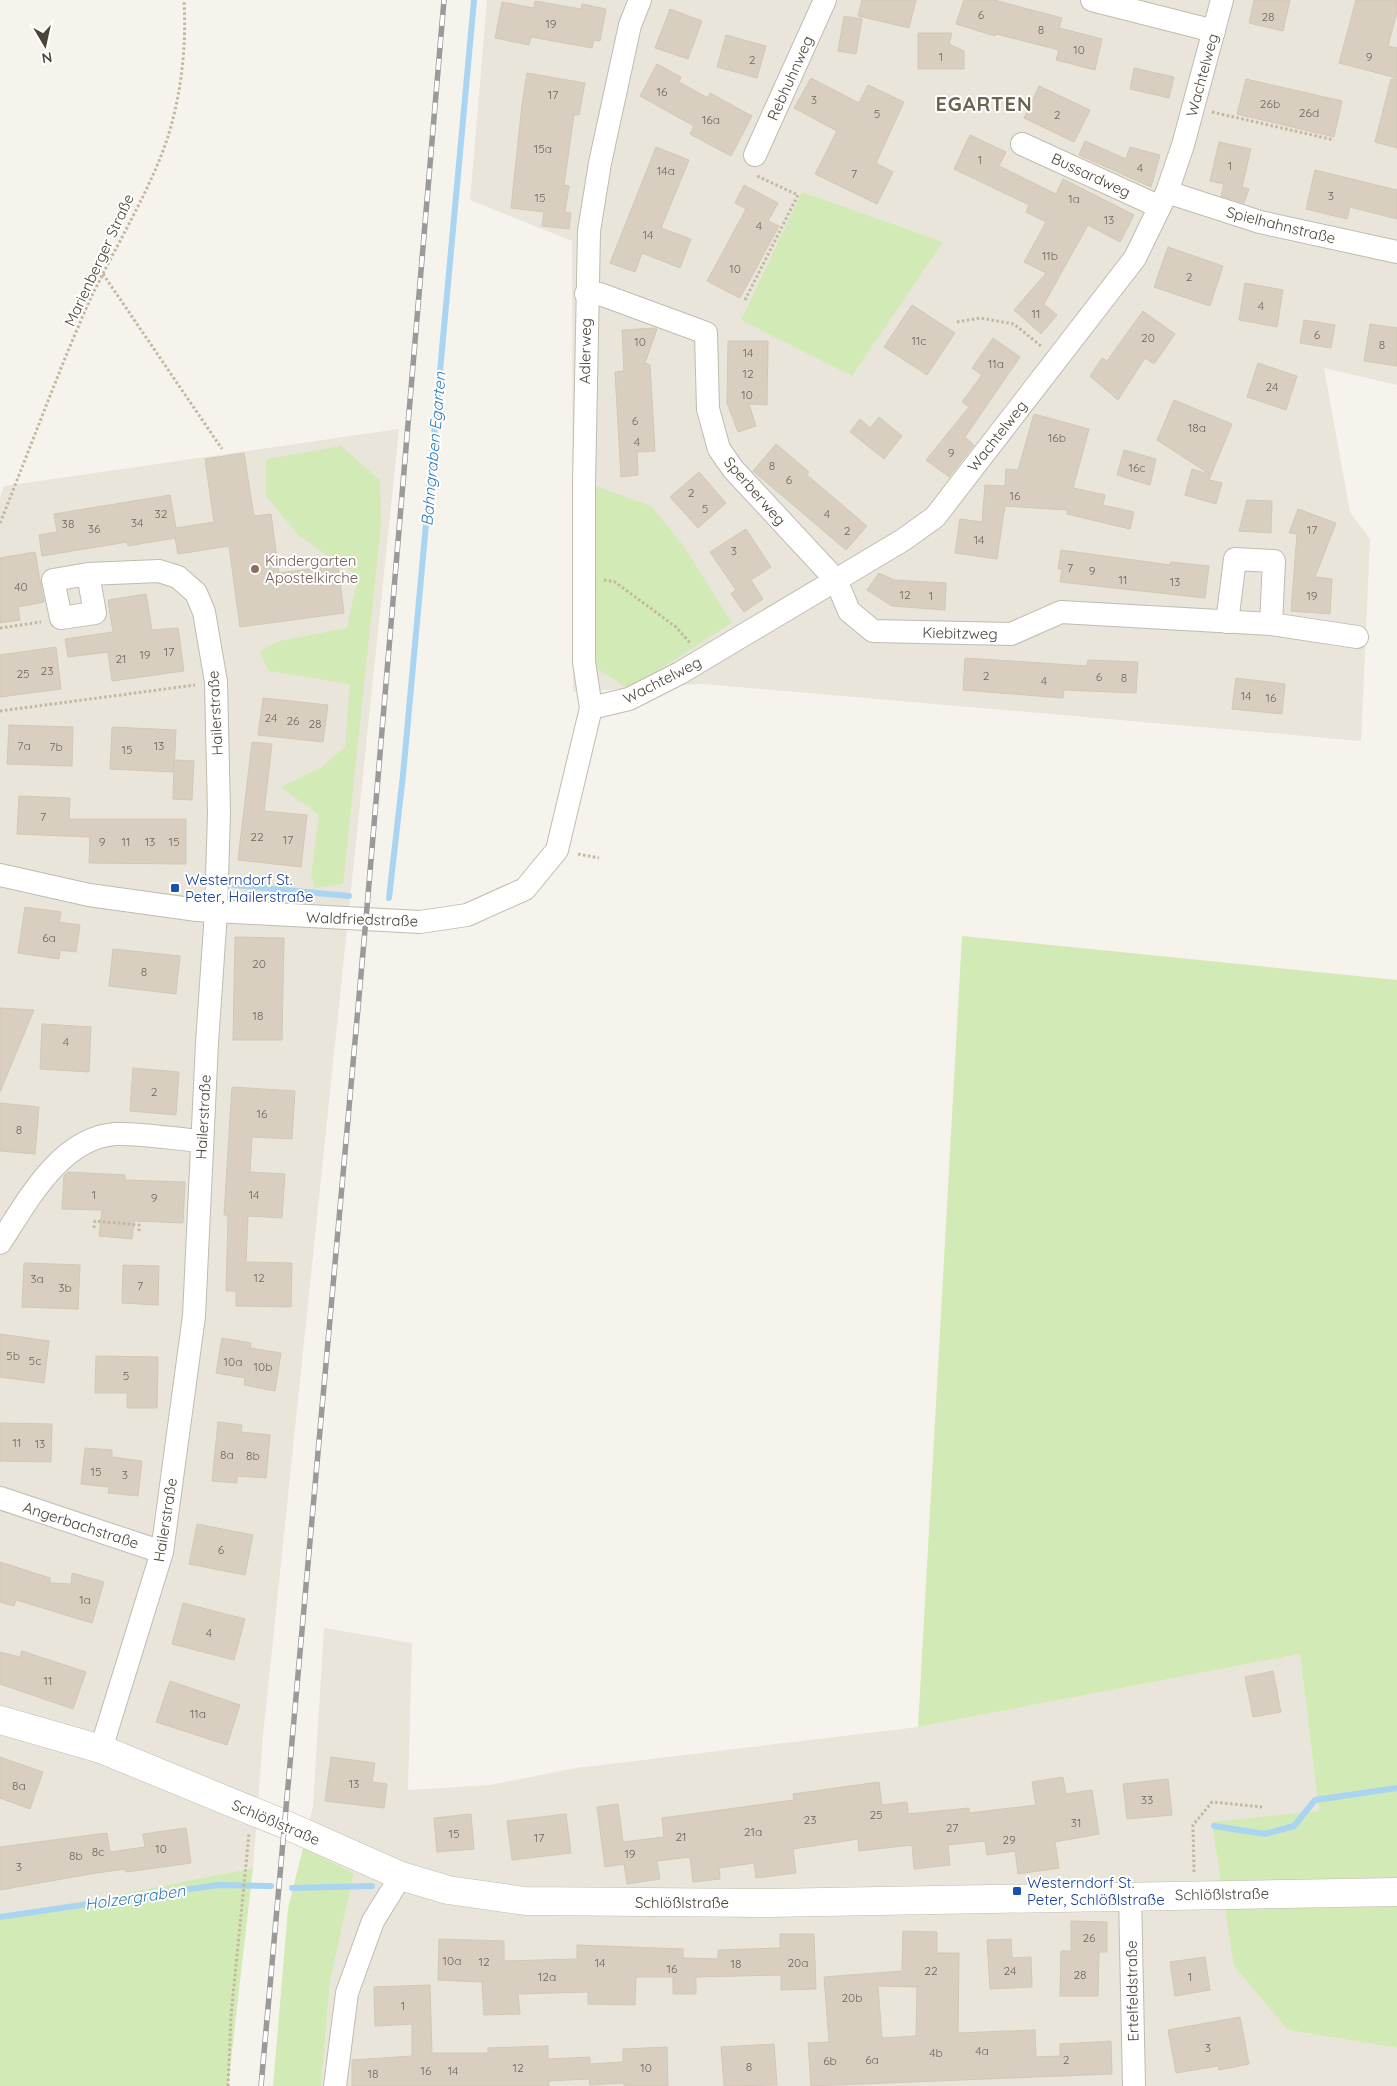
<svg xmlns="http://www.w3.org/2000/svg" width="1397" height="2086" viewBox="0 0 1397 2086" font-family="Quicksand,sans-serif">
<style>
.residential{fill:#eae5da}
.green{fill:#d2eab5}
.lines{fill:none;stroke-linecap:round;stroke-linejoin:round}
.stream{stroke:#a9d4f2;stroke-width:6}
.building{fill:#d8cfc1;stroke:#d3c7b4;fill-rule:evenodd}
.minor-casing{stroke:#c2bbae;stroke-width:24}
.tertiary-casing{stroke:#c2bbae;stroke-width:29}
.path{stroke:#c4b79f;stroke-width:3;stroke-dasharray:2.5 2.5;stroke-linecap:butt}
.minor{stroke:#fff;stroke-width:22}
.tertiary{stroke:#fff;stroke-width:28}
.rail-casing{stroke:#9a9a9a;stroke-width:5.5}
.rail{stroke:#fff;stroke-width:4;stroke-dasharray:11;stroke-linecap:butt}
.education-dot{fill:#8d6e63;stroke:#fff;stroke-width:2}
.transit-dot{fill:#1a4fb4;stroke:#fff;stroke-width:2}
.labels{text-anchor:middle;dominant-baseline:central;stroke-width:4;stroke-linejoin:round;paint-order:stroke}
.number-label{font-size:12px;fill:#6e675b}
.street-label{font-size:15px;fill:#4b4439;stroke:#fff}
.education-label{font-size:15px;fill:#785e54;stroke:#fff;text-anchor:start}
.transit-label{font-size:15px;fill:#164399;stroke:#fff;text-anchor:start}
.water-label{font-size:16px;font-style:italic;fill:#2e7ab2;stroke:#fff}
.district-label{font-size:20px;font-weight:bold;letter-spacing:1px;fill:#6e6250;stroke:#fff}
</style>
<rect width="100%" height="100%" fill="#f6f3ec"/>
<g class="residential">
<polygon points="487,0 1397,0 1397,385 1324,368 1350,512 1370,539 1361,741 703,684 573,692 572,241 470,200"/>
<polygon points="399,429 263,1736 253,1868 0,1918 0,497 4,486"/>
<polygon points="324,1628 412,1643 408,1790 490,1785 576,1768 918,1727 1300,1654 1319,1811 1288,2030 1397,2048 1397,2086 321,2086 330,1982 354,1873 303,1848 313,1806"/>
</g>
<g class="green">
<polygon points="802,192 943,242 852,376 741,320"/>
<polygon points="341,446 380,480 381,524 343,884 315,888 311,875 319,815 281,787 322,767 345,747 350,684 268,671 260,651 279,641 347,628 358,576 299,536 266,496 266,459"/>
<polygon points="593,485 651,506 683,545 732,623 629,689 593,666"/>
<polygon points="962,936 1397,980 1397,2048 1288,2030 1234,1966 1212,1822 1319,1811 1300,1654 918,1727"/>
<polygon points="303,1848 354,1873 330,1982 321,2086 273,2086 288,1909"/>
<polygon points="253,1868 228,2086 0,2086 0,1918"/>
</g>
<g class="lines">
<g class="stream">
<polyline points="234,885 349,896"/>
<polyline points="389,898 403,775 474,0"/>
<polyline points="1214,1826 1265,1834 1294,1826 1315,1800 1397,1788"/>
<polyline points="292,1888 372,1886"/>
<polyline points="0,1917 218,1885 271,1886"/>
</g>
</g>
<g class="building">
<polygon points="862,0 916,0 909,28 858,16"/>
<polygon points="964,0 994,0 1062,18 1059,28 1102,39 1095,70 1056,60 1059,50 996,34 995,36 956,24"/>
<polygon points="1254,0 1290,0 1283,31 1249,23"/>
<polygon points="1356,0 1397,0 1397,12 1388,46 1397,48 1397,78 1339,63"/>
<polygon points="535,1 581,9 582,4 606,9 600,41 594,40 592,48 531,37 529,45 495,38 502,2 534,8"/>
<polygon points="670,9 702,21 688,59 655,48"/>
<polygon points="844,16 862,19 856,54 838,51"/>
<polygon points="918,33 952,33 949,44 964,51 964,69 918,69"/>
<polygon points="726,35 766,46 757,78 717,67"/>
<polygon points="657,64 681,77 679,82 708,98 710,93 752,116 731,156 690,134 694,126 640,96"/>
<polygon points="1134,68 1174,77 1169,98 1130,89"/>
<polygon points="527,73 585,83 579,115 574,115 564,185 569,186 565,212 571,213 569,229 542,226 544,212 511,208 522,105"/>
<polygon points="811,78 859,103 868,85 904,102 876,163 893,172 877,204 815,174 837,131 794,108"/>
<polygon points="1246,79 1342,101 1334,137 1237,114"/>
<polygon points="1391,79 1397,79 1397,148 1375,142"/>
<polygon points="1039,86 1090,110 1074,142 1024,118"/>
<polygon points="970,135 1006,152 999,166 1056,194 1063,179 1134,215 1120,242 1088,225 1044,304 1057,315 1041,334 1014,310 1046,273 1024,262 1046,222 1026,212 1029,205 954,169"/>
<polygon points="1085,141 1126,159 1130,147 1160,155 1151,187 1079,155"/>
<polygon points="1219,142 1251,149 1242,187 1249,189 1244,203 1221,196 1224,184 1210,181"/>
<polygon points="656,147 689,160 661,228 691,239 680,268 642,253 635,272 610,263"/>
<polygon points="1315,170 1397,190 1397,219 1350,207 1347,219 1306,209"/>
<polygon points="744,185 778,203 768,221 779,226 740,298 707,281 746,209 735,203"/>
<polygon points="1168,247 1223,266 1210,306 1154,287"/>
<polygon points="1245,283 1283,290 1277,327 1239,320"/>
<polygon points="912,305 955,333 927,375 884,347"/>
<polygon points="1143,311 1175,334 1154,364 1145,358 1118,400 1090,376 1102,358 1107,361"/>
<polygon points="1304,320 1335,325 1331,348 1300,343"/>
<polygon points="1370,324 1397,328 1397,366 1364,361"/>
<polygon points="655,328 657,329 645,363 650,365 655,451 637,452 638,475 621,477 615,372 624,371 622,330"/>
<polygon points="993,338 1020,357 965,437 974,445 949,477 926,460 969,407 962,402 982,375 972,368"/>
<polygon points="728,341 768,341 767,405 749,404 756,426 738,432 727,403"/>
<polygon points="1258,363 1297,376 1286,410 1247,397"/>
<polygon points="1174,400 1232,424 1211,475 1157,440"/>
<polygon points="1034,414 1089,429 1073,488 1105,495 1103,505 1134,512 1130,529 1067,514 1067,510 1005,506 997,559 955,553 960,519 982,522 985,485 1005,486 1006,469 1018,470"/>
<polygon points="879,417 902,436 884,459 850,432 860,419 870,428"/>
<polygon points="776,444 809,472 807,475 867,526 846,550 753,471"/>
<polygon points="1124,450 1156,459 1150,485 1117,475"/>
<polygon points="244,453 254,516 271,514 279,573 338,565 344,613 240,627 229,546 178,554 175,538 128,546 127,542 42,556 39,535 57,532 54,514 170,495 176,528 214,522 205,459"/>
<polygon points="1192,469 1211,475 1209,480 1222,483 1216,504 1185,495"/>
<polygon points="699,472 726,503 698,528 670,497"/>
<polygon points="1247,500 1272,501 1271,533 1239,531"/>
<polygon points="1298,509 1336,523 1315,577 1332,579 1330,614 1291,611 1297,534 1289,533"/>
<polygon points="746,529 771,567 751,580 763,599 744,612 731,594 736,590 710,552"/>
<polygon points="1061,550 1170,565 1171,562 1209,566 1205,598 1060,582 1062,569 1058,569"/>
<polygon points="35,552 44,602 18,607 20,620 0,623 0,558"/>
<polygon points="879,573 894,580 946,583 945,610 892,606 867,590"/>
<polygon points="146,594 152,630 178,628 184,671 112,681 108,652 68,657 65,639 113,632 108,600"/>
<polygon points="56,647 61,689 0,697 0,655"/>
<polygon points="965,658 1087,666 1088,660 1138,662 1136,693 1064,690 1063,698 963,690"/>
<polygon points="1236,678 1285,684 1282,714 1232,709"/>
<polygon points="263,698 328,705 323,742 258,735"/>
<polygon points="9,725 73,727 72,766 7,764"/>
<polygon points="112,727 176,730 174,772 110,769"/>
<polygon points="252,742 272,744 264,811 307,815 301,867 238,860"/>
<polygon points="174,760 194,761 192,800 173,799"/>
<polygon points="19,796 70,798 69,819 186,819 186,864 89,863 90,837 17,834"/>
<polygon points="25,907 61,912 59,922 80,925 76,952 60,950 59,959 18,953"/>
<polygon points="235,937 284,938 282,1040 233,1040"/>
<polygon points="113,949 180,956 176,994 109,986"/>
<polygon points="0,1008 34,1010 0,1092"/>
<polygon points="42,1024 91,1027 89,1072 40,1069"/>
<polygon points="133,1068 179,1072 176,1115 130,1111"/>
<polygon points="232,1087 295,1091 292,1139 252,1137 250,1172 285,1174 282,1218 248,1216 246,1262 292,1263 291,1307 236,1306 236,1291 226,1291 228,1215 224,1215"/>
<polygon points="0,1103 39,1107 35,1154 0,1151"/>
<polygon points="68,1172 125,1175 125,1180 185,1182 183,1223 134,1221 132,1239 99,1236 102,1210 62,1209 64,1176"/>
<polygon points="24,1263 80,1265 78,1309 22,1307"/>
<polygon points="123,1265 159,1266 158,1305 122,1303"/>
<polygon points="0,1334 49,1341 44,1383 0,1377"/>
<polygon points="222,1338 251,1343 250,1348 281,1353 275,1391 244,1385 245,1378 216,1373"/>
<polygon points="96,1356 158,1357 157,1408 127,1408 127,1393 95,1393"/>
<polygon points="218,1422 242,1425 241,1432 270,1435 266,1478 237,1476 237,1483 212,1481"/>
<polygon points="0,1423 52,1424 51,1462 0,1461"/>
<polygon points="85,1448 112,1450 112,1457 142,1461 138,1496 108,1493 109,1487 81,1484"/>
<polygon points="197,1524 253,1535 245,1575 189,1564"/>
<polygon points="0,1562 50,1578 50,1583 71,1584 72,1573 104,1582 92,1623 16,1600 14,1606 0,1602"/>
<polygon points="183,1603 245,1619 234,1660 172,1644"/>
<polygon points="22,1651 86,1672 73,1709 0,1684 0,1652 20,1657"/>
<polygon points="1273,1671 1281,1712 1253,1717 1245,1677"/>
<polygon points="170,1681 240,1705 227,1745 156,1722"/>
<polygon points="0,1757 43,1772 30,1809 0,1798"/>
<polygon points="331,1757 375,1763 372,1782 387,1784 384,1808 325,1801"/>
<polygon points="1063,1777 1066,1794 1092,1790 1099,1834 1055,1842 1059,1868 1018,1874 1015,1851 987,1855 985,1841 948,1845 950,1865 914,1869 912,1845 859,1851 858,1839 793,1849 796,1873 756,1878 754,1863 719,1868 720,1879 693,1882 690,1857 657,1861 660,1879 627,1884 624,1864 605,1867 597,1807 618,1804 623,1842 664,1837 662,1818 794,1800 793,1794 879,1782 882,1805 907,1802 908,1814 969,1808 969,1813 1036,1805 1032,1782"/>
<polygon points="1168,1779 1172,1815 1127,1819 1123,1784"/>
<polygon points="471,1814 474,1849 437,1852 434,1818"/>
<polygon points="566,1814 571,1853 512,1860 507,1821"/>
<polygon points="186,1828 191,1863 126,1872 125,1869 90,1874 0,1890 0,1847 107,1833 110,1852 145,1847 143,1834"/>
<polygon points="1071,1921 1107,1922 1107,1952 1099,1952 1098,1996 1060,1996 1061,1951 1071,1951"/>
<path d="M903,1931L937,1932V1953H959L958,2033L1035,2030L1036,2057L1060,2056V2044L1111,2041L1112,2074L811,2086L808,2043L829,2042L824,1977L902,1971ZM878,1986L917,1987L916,2036L882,2038Z"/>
<polygon points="780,1934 814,1934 816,1989 781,1990 781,1975 696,1977 696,1994 673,1994 673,1977 636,1977 635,2005 588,2004 588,1992 518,1994 520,2014 484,2015 482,1982 438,1980 439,1939 504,1941 504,1961 577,1959 577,1945 683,1949 683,1958 718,1959 718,1950 780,1948"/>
<polygon points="1011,1939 1012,1958 1031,1957 1032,1987 990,1989 987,1940"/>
<polygon points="1205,1957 1210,1990 1175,1996 1170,1962"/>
<polygon points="430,1985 432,2053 488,2053 488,2048 548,2046 548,2059 590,2057 590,2064 623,2062 623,2049 667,2047 668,2086 624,2086 624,2083 590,2085 589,2079 549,2081 549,2086 352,2086 352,2060 412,2056 412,2024 375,2026 374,1987"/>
<polygon points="1240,2017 1249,2064 1219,2070 1218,2066 1176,2073 1168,2030"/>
<polygon points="774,2044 777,2085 724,2086 721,2047"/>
</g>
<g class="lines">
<defs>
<g id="minor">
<polyline points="1092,0 1214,31"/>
<polyline points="1022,144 1160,207"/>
<polyline points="755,155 825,0"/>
<polyline points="1167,192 1260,222 1397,252"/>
<polyline points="586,294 600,294 706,333 708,409 719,449 733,469 836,580 849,611 873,631 1011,634 1061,612 1271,624 1357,637"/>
<polyline points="88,574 95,613 61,618 53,580 88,574 159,571 178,577 196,593 204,612 216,682 219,813 216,912 207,1043 194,1316 162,1552 101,1749"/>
<polyline points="1227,622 1235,559 1274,561 1271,624"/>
<polyline points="591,708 629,699 680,673 903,540 935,517 1135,258 1167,192 1183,145 1222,0"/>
<polyline points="0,875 89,895 197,910 420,922 467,915 525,889 557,850 591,708 584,662 584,484 589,231 600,163 630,25 640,0"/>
<path d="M0,1243C27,1202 60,1138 115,1134C140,1133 175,1139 202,1141"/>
<polyline points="0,1498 162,1552"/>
<polyline points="1130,1895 1134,2086"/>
<polyline points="335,2086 347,1993 373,1921 401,1876"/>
</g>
<polyline id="tertiary" points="0,1720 101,1749 284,1824 401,1876 448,1890 525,1901 767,1903 1397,1892"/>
</defs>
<use href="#minor" class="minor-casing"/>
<use href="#tertiary" class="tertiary-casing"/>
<g class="path">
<polyline points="1212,112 1334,140"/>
<polyline points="103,274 222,449"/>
<polyline points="745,300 798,195 757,176"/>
<polyline points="957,322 980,318 1014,324 1041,346"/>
<path d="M0,523C30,449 57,374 89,302C112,253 141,206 161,156C180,108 187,51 184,0"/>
<polyline points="604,580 615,582 676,627 691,644"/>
<polyline points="0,628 41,622"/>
<polyline points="0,711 195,685"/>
<polyline points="578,854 599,858"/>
<polyline points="94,1228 95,1221 139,1225 139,1231"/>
<polyline points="1194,1872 1193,1825 1212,1802 1262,1807"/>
<polyline points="228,2086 231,2016 249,1834"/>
</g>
<use href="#minor" class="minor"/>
<use href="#tertiary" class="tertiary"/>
<defs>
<polyline id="rail" points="261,2086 366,919 444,0"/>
</defs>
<use href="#rail" class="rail-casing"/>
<use href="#rail" class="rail"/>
</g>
<circle class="education-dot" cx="255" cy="569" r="5"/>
<g class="transit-dot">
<rect x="170" y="883" width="10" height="10" rx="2.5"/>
<rect x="1012" y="1886" width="10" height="10" rx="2.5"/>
</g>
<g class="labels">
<g class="number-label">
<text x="981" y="14">6</text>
<text x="1268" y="16">28</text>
<text x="551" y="23">19</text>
<text x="1041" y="29">8</text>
<text x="1079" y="49">10</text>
<text x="941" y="56">1</text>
<text x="1369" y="56">9</text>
<text x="752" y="59">2</text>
<text x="662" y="91">16</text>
<text x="553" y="94">17</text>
<text x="814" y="99">3</text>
<text x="1270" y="103">26b</text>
<text x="1309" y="112">26d</text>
<text x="877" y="113">5</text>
<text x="1057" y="114">2</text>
<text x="711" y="119">16a</text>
<text x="543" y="148">15a</text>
<text x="980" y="159">1</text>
<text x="1230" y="165">1</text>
<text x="1140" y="167">4</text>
<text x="666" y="170">14a</text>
<text x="854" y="173">7</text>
<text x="1331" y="195">3</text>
<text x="540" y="197">15</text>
<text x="1074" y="198">1a</text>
<text x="1109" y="219">13</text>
<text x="759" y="225">4</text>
<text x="648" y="234">14</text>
<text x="1050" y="255">11b</text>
<text x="735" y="268">10</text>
<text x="1189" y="276">2</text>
<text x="1261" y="305">4</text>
<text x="1036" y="313">11</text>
<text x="1317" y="334">6</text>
<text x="1148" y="337">20</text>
<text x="919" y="340">11c</text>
<text x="640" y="341">10</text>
<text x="1382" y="344">8</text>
<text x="748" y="352">14</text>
<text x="996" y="363">11a</text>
<text x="748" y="373">12</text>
<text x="1272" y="386">24</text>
<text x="747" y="394">10</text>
<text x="635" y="420">6</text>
<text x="1197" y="427">18a</text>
<text x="1057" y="437">16b</text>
<text x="637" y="441">4</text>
<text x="951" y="452">9</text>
<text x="772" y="465">8</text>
<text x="1137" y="467">16c</text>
<text x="789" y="479">6</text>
<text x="691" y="492">2</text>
<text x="1015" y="495">16</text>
<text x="705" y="508">5</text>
<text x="161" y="513">32</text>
<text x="827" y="513">4</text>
<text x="137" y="522">34</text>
<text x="68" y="523">38</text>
<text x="94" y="528">36</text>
<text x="1312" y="529">17</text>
<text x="847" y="530">2</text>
<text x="979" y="539">14</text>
<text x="734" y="550">3</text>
<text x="1070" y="567">7</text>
<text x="1092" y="570">9</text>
<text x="1123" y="579">11</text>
<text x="1175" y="581">13</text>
<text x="21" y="586">40</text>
<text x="905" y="594">12</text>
<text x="931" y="595">1</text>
<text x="1312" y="595">19</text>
<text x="169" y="651">17</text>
<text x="145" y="654">19</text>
<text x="121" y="658">21</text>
<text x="47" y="670">23</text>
<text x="23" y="673">25</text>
<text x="986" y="675">2</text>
<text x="1099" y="676">6</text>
<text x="1124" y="677">8</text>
<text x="1044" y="680">4</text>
<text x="1246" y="695">14</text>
<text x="1271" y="697">16</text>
<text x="271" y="717">24</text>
<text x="293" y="720">26</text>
<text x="315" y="723">28</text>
<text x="24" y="745">7a</text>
<text x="159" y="745">13</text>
<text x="56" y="746">7b</text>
<text x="127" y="749">15</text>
<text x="43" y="816">7</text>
<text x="257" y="836">22</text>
<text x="288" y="839">17</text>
<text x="102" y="841">9</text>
<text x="126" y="841">11</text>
<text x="150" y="841">13</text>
<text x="174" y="841">15</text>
<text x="49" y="937">6a</text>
<text x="259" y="963">20</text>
<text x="144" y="971">8</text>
<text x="258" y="1015">18</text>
<text x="66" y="1041">4</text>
<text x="154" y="1091">2</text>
<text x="262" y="1113">16</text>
<text x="19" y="1129">8</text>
<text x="94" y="1194">1</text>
<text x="254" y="1194">14</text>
<text x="154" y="1197">9</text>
<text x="259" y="1277">12</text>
<text x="37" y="1278">3a</text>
<text x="140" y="1285">7</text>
<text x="65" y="1287">3b</text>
<text x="13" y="1355">5b</text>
<text x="35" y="1360">5c</text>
<text x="233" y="1361">10a</text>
<text x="263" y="1366">10b</text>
<text x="126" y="1375">5</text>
<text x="17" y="1442">11</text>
<text x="40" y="1443">13</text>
<text x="227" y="1454">8a</text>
<text x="253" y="1455">8b</text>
<text x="96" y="1471">15</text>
<text x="125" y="1474">3</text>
<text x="221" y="1549">6</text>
<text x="85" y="1599">1a</text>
<text x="209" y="1632">4</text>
<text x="48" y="1680">11</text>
<text x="198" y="1713">11a</text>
<text x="354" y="1783">13</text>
<text x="19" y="1785">8a</text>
<text x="1147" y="1799">33</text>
<text x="876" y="1814">25</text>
<text x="810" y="1819">23</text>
<text x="1076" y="1822">31</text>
<text x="952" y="1827">27</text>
<text x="753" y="1831">21a</text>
<text x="454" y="1833">15</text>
<text x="681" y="1836">21</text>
<text x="539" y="1837">17</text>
<text x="1009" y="1839">29</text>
<text x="161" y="1848">10</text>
<text x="98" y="1851">8c</text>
<text x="630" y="1853">19</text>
<text x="76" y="1855">8b</text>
<text x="19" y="1866">3</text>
<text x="1089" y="1937">26</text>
<text x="452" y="1960">10a</text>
<text x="484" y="1961">12</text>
<text x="600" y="1962">14</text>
<text x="798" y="1962">20a</text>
<text x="736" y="1963">18</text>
<text x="672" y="1968">16</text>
<text x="931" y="1970">22</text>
<text x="1010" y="1970">24</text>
<text x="1080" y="1974">28</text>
<text x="547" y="1976">12a</text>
<text x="1190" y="1976">1</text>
<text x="852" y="1997">20b</text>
<text x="403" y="2005">1</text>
<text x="1208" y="2047">3</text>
<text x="982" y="2050">4a</text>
<text x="936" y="2052">4b</text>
<text x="872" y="2059">6a</text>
<text x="1066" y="2059">2</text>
<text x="830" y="2060">6b</text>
<text x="749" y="2066">8</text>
<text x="518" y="2067">12</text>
<text x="646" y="2067">10</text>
<text x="426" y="2070">16</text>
<text x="453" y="2070">14</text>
<text x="373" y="2073">18</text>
</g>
<g class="street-label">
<text transform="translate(1202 75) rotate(-75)">Wachtelweg</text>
<text transform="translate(790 78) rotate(-66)">Rebhuhnweg</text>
<text transform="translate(1091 175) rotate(25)">Bussardweg</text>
<text transform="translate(1281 225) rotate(14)">Spielhahnstraße</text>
<text transform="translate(99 260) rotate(-65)">Marienberger Straße</text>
<text transform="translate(585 351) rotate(-89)">Adlerweg</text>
<text transform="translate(997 436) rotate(-52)">Wachtelweg</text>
<text transform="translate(755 491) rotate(49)">Sperberweg</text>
<text transform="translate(960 633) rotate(1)">Kiebitzweg</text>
<text transform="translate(662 680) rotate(-27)">Wachtelweg</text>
<text transform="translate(215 713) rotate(-93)">Hailerstraße</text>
<text transform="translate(362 919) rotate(2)">Waldfriedstraße</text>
<text transform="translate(203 1117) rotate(-87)">Hailerstraße</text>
<text transform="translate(165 1520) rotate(-81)">Hailerstraße</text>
<text transform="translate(81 1525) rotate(18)">Angerbachstraße</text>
<text transform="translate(276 1822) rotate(23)">Schlößlstraße</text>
<text transform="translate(1222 1894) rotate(-1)">Schlößlstraße</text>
<text x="682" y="1902">Schlößlstraße</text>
<text transform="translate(1132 1991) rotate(-91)">Ertelfeldstraße</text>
</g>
<g class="education-label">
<text x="265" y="560">Kindergarten<tspan x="265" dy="17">Apostelkirche</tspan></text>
</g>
<g class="transit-label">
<text x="185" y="879">Westerndorf St.<tspan x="185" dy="17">Peter, Hailerstraße</tspan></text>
<text x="1027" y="1882">Westerndorf St.<tspan x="1027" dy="17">Peter, Schlößlstraße</tspan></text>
</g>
<g class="water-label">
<text transform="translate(433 449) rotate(-85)">Bahngraben Egarten</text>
<text transform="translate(135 1897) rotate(-8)">Holzergraben</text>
</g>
<g class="district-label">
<text x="984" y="103">EGARTEN</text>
</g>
</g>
<g transform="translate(45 45) rotate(171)" stroke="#ffffff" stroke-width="4" paint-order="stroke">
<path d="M0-4L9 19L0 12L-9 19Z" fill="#4b4439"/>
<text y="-8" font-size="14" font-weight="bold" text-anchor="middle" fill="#4b4439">N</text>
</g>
</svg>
